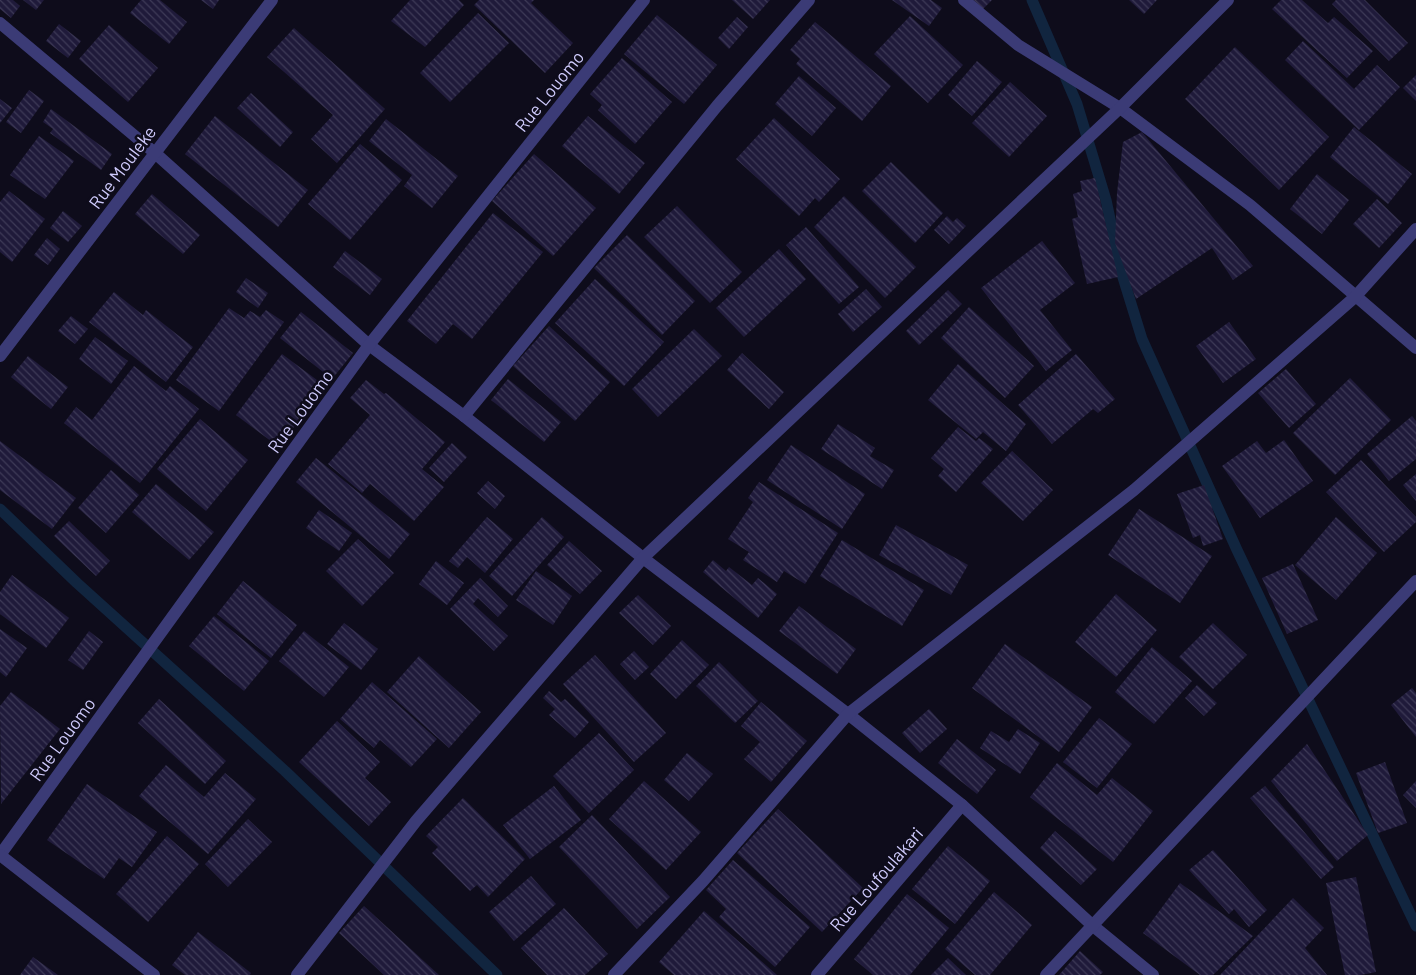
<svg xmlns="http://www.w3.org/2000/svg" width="1416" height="975" viewBox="0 0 1416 975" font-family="Barlow,sans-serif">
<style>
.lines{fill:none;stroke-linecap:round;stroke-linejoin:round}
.stream{stroke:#11253f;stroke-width:11}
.building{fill:url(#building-back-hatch)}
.street{stroke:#3b3b76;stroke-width:12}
.labels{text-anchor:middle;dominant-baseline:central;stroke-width:5;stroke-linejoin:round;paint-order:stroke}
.street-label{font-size:18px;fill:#cecafb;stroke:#0e0c1b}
</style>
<defs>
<pattern id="building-back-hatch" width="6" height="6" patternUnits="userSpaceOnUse" patternTransform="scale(1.25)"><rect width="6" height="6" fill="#1f1a3a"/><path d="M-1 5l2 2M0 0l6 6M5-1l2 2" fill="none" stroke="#3e3a57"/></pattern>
</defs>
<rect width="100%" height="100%" fill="#0e0c1b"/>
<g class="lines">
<g class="stream">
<polyline points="1032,0 1077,104 1106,200 1121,271 1142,339 1237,550 1416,926"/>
<polyline points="0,509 77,583 285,771 497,975"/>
</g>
</g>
<g class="building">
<polygon points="0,0 13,0 20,6 11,18 0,9"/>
<polygon points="23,0 44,0 36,10"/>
<polygon points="141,0 160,0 187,22 169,44 130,13"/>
<polygon points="201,0 219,0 213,9"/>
<polygon points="410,0 459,0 464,5 425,47 391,21"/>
<polygon points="479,0 534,0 531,3 573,43 545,73 474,5"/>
<polygon points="732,0 770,0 753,19"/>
<polygon points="892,0 931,0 942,8 929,26"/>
<polygon points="973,0 992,0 983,9"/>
<polygon points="1129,0 1157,0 1144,14"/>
<polygon points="1281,0 1302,0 1328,23 1334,17 1373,51 1347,78 1272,9"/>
<polygon points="1336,0 1365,0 1408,43 1389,61 1332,4"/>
<polygon points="478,13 509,43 450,102 420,73"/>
<polygon points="657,15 717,65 684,104 624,54"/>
<polygon points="910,16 963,65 928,103 874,54"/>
<polygon points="737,17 748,27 729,49 718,38"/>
<polygon points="815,22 891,86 862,121 796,64 800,59 790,50"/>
<polygon points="59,24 81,41 68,58 46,41"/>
<polygon points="109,25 158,68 128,102 79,59"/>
<polygon points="294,28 385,109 337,163 311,139 333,115 267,57"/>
<polygon points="1303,41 1354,89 1377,65 1400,87 1359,130 1285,60"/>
<polygon points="1235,47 1329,137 1279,190 1185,99"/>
<polygon points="622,58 672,102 635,144 598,110 602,105 590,94"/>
<polygon points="977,61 1002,82 972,116 948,95"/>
<polygon points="1416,75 1416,101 1403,88"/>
<polygon points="799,76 836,108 812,136 775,104"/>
<polygon points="1010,82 1047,116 1009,157 972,123"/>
<polygon points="29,90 44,101 21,133 6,122"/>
<polygon points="251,93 293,132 280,147 237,108"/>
<polygon points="0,99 12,108 0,123"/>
<polygon points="51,109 112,154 101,170 50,133 53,129 43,122"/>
<polygon points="215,116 308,190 278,227 185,154"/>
<polygon points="588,116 645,163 619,194 562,146"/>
<polygon points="774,118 840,179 819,202 815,198 799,216 736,159"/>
<polygon points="386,119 458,176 432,208 404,186 412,175 369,141"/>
<polygon points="1354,127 1412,174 1388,204 1330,157"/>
<polygon points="1142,132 1253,266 1233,280 1212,248 1136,299 1115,243 1117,193 1123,142"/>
<polygon points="39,136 74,161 45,199 10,175"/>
<polygon points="360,144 402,180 350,240 308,204"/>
<polygon points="534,154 596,208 553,256 492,201"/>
<polygon points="891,162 943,213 915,243 862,191"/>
<polygon points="1317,174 1349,200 1322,234 1290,209"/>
<polygon points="1095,178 1118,277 1087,284 1072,219 1078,217 1073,194 1082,191 1080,181"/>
<polygon points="9,191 45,219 12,262 0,252 0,202"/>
<polygon points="152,194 200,235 183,254 135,214"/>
<polygon points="844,196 916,267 885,298 814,227"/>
<polygon points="1377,199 1402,223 1379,248 1353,224"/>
<polygon points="677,206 742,272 710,303 644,237"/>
<polygon points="63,211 82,226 68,242 50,228"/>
<polygon points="493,213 543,252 472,339 453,324 436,344 407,321"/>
<polygon points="947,216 953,222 957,218 966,226 949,244 934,230"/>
<polygon points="806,227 859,287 839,304 786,245"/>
<polygon points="627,235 695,301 662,335 594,268"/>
<polygon points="47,238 60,249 48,265 34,255"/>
<polygon points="1042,241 1075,283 1040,310 1072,350 1046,371 981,288"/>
<polygon points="779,249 806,279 744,337 716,308"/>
<polygon points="345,251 382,279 370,295 333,267"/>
<polygon points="246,278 268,293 258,308 236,292"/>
<polygon points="595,279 664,342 624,386 555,323"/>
<polygon points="866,289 882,307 853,332 838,314"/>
<polygon points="948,290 962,304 919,345 906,331"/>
<polygon points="114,292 143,315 146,310 193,347 166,382 89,322"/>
<polygon points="969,307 1034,366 1005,398 941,338"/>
<polygon points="229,308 244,318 250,311 260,317 266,310 284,322 219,411 176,380"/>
<polygon points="301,312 353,353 332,379 280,338"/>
<polygon points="71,316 88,329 75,344 58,331"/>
<polygon points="1229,322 1256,359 1223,383 1196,346"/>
<polygon points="549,326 610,382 575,421 513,366"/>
<polygon points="694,329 722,356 658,417 632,389"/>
<polygon points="95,337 128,361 111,384 79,359"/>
<polygon points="742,353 784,392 769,409 727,370"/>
<polygon points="282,354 325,386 279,447 236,415"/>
<polygon points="1076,354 1115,399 1098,413 1093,409 1052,444 1018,405"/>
<polygon points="28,356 68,387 51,409 11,377"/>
<polygon points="958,364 1026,424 1006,451 983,432 976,439 928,400"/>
<polygon points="134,366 166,391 170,386 199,409 140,483 64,423 76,407 92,420"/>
<polygon points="1286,369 1316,404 1289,428 1258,393"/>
<polygon points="1350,378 1391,420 1335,475 1293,433"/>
<polygon points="508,379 561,422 544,442 491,400"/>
<polygon points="366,380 384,394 386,393 445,442 422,469 444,487 414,521 370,484 362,493 328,464 370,415 350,398"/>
<polygon points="1412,416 1416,421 1416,459 1389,481 1367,454"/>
<polygon points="200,419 248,460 206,511 157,469"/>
<polygon points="838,424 875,448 870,456 894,470 882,489 821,449"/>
<polygon points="958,427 976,441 979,438 993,449 956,492 938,476 944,469 931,458"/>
<polygon points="1284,440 1313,481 1260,518 1222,466 1257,441 1266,453"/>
<polygon points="0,441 76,498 52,529 0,490"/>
<polygon points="452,443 467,457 444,482 429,468"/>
<polygon points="791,445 865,494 842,529 767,480"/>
<polygon points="1012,451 1053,490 1023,521 981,483"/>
<polygon points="316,458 410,534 389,559 296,482"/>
<polygon points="1361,460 1416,517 1416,522 1384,552 1326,492"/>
<polygon points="111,470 139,495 106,533 78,508"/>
<polygon points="1416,474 1416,501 1403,485"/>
<polygon points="488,481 505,496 495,509 477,493"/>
<polygon points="759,482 838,533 805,584 784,571 777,582 743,560 749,552 728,539 753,502 748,498"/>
<polygon points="156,484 214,532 189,560 132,512"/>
<polygon points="1204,485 1223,539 1203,546 1200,535 1193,538 1177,494"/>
<polygon points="1139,509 1212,556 1180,603 1108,555"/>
<polygon points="319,510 352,533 339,551 306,528"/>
<polygon points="487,517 513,539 485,573 467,557 458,568 449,561"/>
<polygon points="542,517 564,537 512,596 489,576"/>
<polygon points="1336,517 1377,553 1336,600 1295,565"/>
<polygon points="69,521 110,561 96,576 54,536"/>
<polygon points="896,525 968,565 951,595 879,555"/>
<polygon points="358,539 394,573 362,606 326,571"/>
<polygon points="842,540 924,590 902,626 820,576"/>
<polygon points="569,541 602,571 580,594 547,565"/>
<polygon points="713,560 726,571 729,567 752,585 758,578 777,594 758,618 703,572"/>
<polygon points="436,561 464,583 447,605 419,584"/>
<polygon points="1293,564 1318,620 1287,634 1262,578"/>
<polygon points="536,571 572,596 553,625 516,600"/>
<polygon points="12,575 69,618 46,648 0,614 0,592"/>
<polygon points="480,578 508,606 498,617 478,598 473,604 508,636 494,651 450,609"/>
<polygon points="243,581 297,625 271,658 217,614"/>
<polygon points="1116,594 1157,630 1116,677 1075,642"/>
<polygon points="638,595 671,626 653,645 619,613"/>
<polygon points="799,606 856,649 837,674 779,631"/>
<polygon points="214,616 269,661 244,691 189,646"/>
<polygon points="344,623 378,649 361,670 327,644"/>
<polygon points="1213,623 1247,655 1213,689 1179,657"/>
<polygon points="0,629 27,648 6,677 0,672"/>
<polygon points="89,631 103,642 83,670 68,660"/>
<polygon points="304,631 349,667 324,697 279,661"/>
<polygon points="682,640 709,665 676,699 650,674"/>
<polygon points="1005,644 1092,707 1059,752 972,688"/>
<polygon points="1152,647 1192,681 1154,724 1115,692"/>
<polygon points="634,651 649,667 635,680 620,664"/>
<polygon points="595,655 666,733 634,762 563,684"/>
<polygon points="419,656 481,712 449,748 387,692"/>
<polygon points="719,662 758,701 735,723 696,686"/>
<polygon points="372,682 437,739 411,767 380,740 374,748 340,719"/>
<polygon points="1197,685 1217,703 1204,716 1185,698"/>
<polygon points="1412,688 1416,693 1416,737 1391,705"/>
<polygon points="549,691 561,702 565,699 589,722 575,738 549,715 555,709 543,698"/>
<polygon points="11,692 60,729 1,804 0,706"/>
<polygon points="159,699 226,761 205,784 138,723"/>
<polygon points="761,702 807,741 771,782 744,759 760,742 741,726"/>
<polygon points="929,709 947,729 920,753 902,733"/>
<polygon points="1099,718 1132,744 1097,788 1063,762"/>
<polygon points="337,721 380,762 365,778 391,802 369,826 299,762"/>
<polygon points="1018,729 1040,743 1020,774 980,748 991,731 1009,742"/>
<polygon points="599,733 634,770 589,813 553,776"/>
<polygon points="957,739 996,770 977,794 938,763"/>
<polygon points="1307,744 1368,835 1337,861 1271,781"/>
<polygon points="687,753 713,774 689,801 664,780"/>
<polygon points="1385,762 1407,823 1378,833 1356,773"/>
<polygon points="1057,763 1097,795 1112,778 1153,811 1113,862 1030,797"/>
<polygon points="166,765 204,797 225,773 256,799 208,854 139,796"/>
<polygon points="644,781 701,832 666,870 609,819"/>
<polygon points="1416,781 1416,808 1403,795"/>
<polygon points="87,784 157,832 132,867 119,858 104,879 47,840"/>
<polygon points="554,786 581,820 530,859 503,825"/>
<polygon points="1265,786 1334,867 1321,879 1250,798"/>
<polygon points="463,798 525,859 488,897 477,885 470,891 432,853 438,847 426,836"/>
<polygon points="778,809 863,888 822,932 737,853"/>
<polygon points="592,815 670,897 637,929 559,847"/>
<polygon points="248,819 272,842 228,887 205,864"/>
<polygon points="1055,831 1097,869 1081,885 1040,848"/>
<polygon points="167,836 199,864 148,922 116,894"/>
<polygon points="948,846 990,881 955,924 912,889"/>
<polygon points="1213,850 1267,910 1249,927 1234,909 1229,914 1189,870"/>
<polygon points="733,860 810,927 775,967 719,917 726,909 706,890"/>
<polygon points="531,876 556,904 514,941 489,912"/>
<polygon points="1356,877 1376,972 1361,975 1345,975 1326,883"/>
<polygon points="1180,883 1253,936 1213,975 1200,975 1143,933"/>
<polygon points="994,892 1032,925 990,975 975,975 945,949"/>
<polygon points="907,894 949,928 910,975 873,975 854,959"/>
<polygon points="1293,898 1324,928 1305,948 1327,975 1220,975"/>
<polygon points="364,906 439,975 384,975 339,933"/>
<polygon points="564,908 608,954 585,975 547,975 521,948"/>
<polygon points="704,911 777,975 674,975 659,962"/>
<polygon points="198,932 251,973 250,975 185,975 172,965"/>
<polygon points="1080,951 1103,972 1100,975 1059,975"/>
<polygon points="33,957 58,975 20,975"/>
<polygon points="948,958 966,975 931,975"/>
</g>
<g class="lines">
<g class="street">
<polyline points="964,0 1018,45 1120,108 1250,205 1416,348"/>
<polyline points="0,23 155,153 369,345 464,416 643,558 848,714 962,805 1092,925 1153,975"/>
<polyline points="0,356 272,0"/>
<polyline points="464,416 717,106 809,0"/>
<polyline points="0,855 369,345 644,0"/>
<polyline points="0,855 154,975"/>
<polyline points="297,975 416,821 643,558 1120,108 1228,0"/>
<polyline points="614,975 703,881 848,714 1134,490 1355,297 1416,229"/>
<polyline points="817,975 962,805"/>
<polyline points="1046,975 1416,581"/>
</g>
</g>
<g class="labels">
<g class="street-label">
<text transform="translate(549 91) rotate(-51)">Rue Louomo</text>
<text transform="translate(122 167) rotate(-53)">Rue Mouleke</text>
<text transform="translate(300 411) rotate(-54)">Rue Louomo</text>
<text transform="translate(62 739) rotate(-54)">Rue Louomo</text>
<text transform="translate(876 879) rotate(-49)">Rue Loufoulakari</text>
</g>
</g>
</svg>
